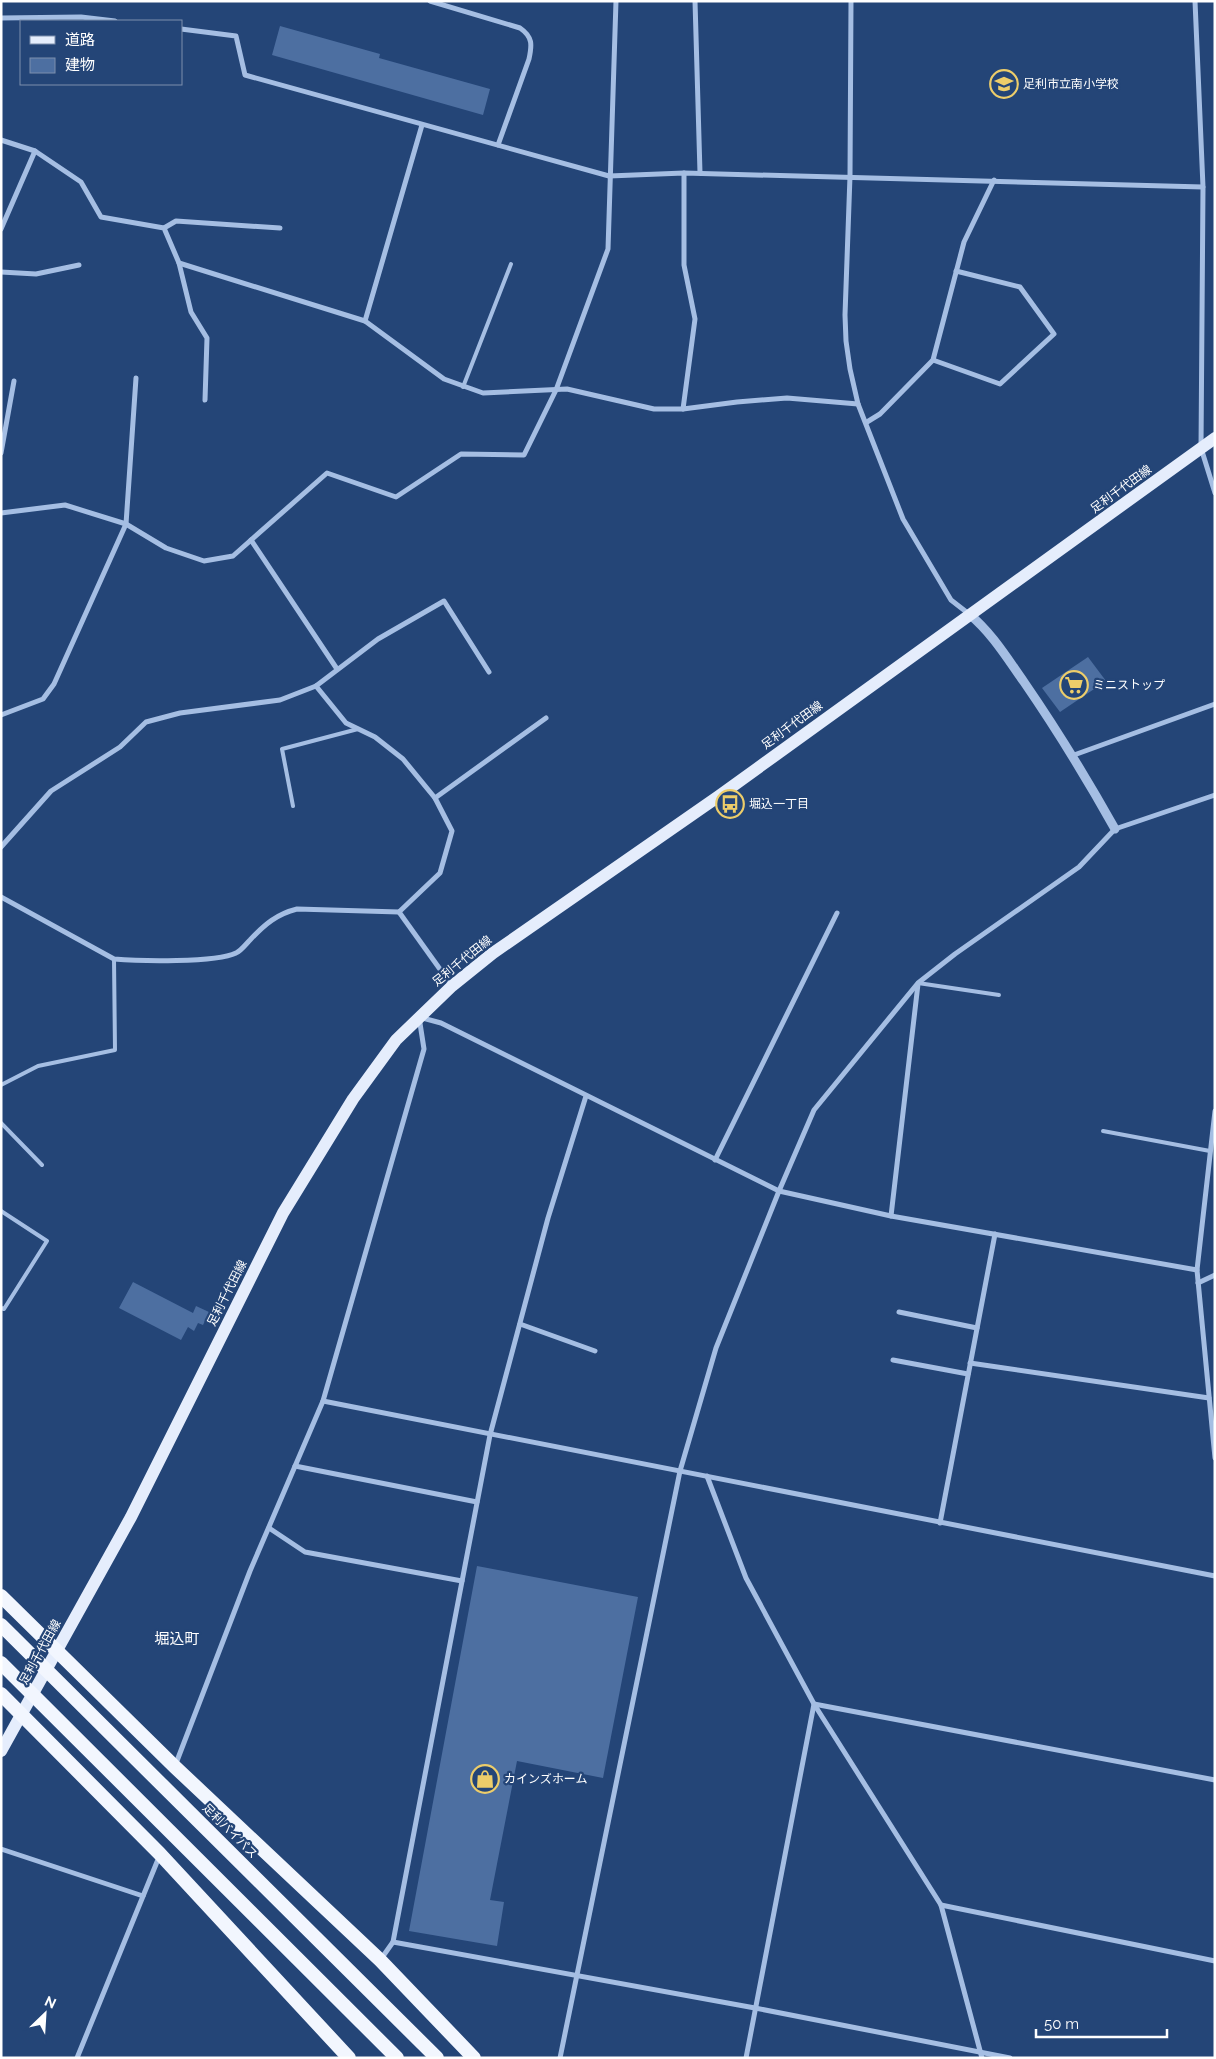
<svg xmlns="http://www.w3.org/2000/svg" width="1216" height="2059" viewBox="0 0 1216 2059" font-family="Raleway,'Noto Sans JP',sans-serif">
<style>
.building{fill:#4d6fa1}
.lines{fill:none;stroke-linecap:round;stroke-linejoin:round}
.service{stroke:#a5bee3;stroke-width:4}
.minor{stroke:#a5bee3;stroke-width:5}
.tertiary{stroke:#a5bee3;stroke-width:9}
.primary{stroke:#e5edfc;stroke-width:12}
.trunk{stroke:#f2f6fe;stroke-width:14}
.trunk-bridge{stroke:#f2f6fe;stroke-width:14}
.labels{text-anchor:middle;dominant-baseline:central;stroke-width:4.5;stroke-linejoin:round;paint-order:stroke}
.poi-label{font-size:12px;fill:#fff;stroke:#244577;text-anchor:start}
.street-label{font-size:12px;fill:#fff;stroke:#244577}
.quarter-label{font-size:15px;fill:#fff;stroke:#244577}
</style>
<rect width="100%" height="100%" fill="#244577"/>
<g class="building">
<polygon points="280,26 380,54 379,58 490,89 483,115 272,55"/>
<polygon points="1088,657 1106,681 1060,712 1042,688"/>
<polygon points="133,1282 193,1313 196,1306 209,1312 203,1325 198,1323 194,1331 188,1327 181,1340 119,1308"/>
<polygon points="477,1566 638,1597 603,1778 517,1761 490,1900 504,1902 497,1946 409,1931"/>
</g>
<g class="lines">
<g class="service">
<polyline points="463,387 511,264"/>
<polyline points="293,806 282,749 358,729"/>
<polyline points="918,983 999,995"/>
<polyline points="1,1085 38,1066 115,1050 114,959"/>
<polyline points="1,1123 42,1165"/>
<polyline points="1103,1131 1210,1151"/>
<polyline points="1,1211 47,1241 4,1309 1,1308"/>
</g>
<g class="minor">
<path d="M430,1L520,28C533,37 532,45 529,59L498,145"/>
<polyline points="695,1 700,173"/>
<polyline points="851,1 850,176 845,315 846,341 850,369 858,404 903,519 951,600 969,614"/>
<polyline points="1195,1 1203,187 1201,448 1215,493"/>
<polyline points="1,18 81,17 115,21"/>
<polyline points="181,29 236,36 245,75 609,176 684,173 1203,187"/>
<polyline points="1,140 35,151 81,182 101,217 164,228 179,263 365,321 444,379 483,393 567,389 654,409 683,409 737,402 787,398 858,404"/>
<polyline points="164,228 176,221 280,228"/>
<polyline points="1,229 35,151"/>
<polyline points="179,263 191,312 207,338 205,400"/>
<polyline points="1,272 36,274 79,265"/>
<polyline points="365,321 422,125"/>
<polyline points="933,360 1000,384 1054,334 1020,287 956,271"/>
<polyline points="683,409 695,319 684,265 684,173"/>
<polyline points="867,422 880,414 933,360 964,242 994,180"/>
<polyline points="1,453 14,381"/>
<polyline points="1,513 65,505 126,524 166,548 204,561 233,556 327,473 396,497 461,454 524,455 556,390 608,249 616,1"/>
<polyline points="251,540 337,669"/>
<polyline points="1,715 43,699 54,684 126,524 136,378"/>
<polyline points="1074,755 1215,704"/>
<polyline points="435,798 546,718"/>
<polyline points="1,847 51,791 120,747 146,722 180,713 280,700 316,686 378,639 444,601 489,672"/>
<path d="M1,897L114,959C138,961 216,963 236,953C241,951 246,944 250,940C265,924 277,914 297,909L399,912L440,873L452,831L435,798L403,759L375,737L346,723L316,686"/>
<polyline points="399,912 452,986"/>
<polyline points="1215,1111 1197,1270 1215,1458"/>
<polyline points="715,1160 837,913"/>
<polyline points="891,1216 918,984"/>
<polyline points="1198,1283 1215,1275"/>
<polyline points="899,1312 977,1328"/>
<polyline points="520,1324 595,1351"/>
<polyline points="893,1360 968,1374"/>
<polyline points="970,1363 1209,1398"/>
<polyline points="323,1401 1215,1576"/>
<polyline points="295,1466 477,1502"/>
<polyline points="707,1476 746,1578 814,1704 941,1905 982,2058"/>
<polyline points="940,1523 995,1234"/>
<polyline points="269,1528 305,1552 462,1581"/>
<polyline points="175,1766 250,1571 323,1401 424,1049 419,1017 441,1023 779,1191 891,1216 1197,1270"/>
<polyline points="1,1849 143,1896"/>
<polyline points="941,1905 1215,1961"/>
<polyline points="393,1942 755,2008 1010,2058"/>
<polyline points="381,1959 393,1942 490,1435 548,1218 586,1096"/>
<polyline points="77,2058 159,1857"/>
<polyline points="560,2058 680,1471 716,1348 779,1191 814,1110 918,983 955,954 1079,867 1115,829 1215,795"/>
<polyline points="746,2058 814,1704 1215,1780"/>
</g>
<path class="tertiary" d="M969,614C992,633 1007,658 1024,682C1057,730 1087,779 1115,829"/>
<polyline class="primary" points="1,1751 131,1517 283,1213 353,1099 396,1040 452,986 493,953 719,796 1215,438"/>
<g class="trunk">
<polyline points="1,1596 175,1767 380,1960 474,2058"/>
<polyline points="1,1694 160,1854 349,2058"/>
</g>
<g class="trunk-bridge">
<polyline points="1,1625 437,2058"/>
<polyline points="1,1663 397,2058"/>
</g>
</g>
<defs>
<symbol id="school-ring" viewBox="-11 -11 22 22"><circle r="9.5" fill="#244577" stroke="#edcd6a" stroke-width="1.5"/><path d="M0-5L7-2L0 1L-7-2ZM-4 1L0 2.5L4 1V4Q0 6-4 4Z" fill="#edcd6a"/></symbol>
<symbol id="supermarket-ring" viewBox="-11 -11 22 22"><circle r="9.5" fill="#244577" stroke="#edcd6a" stroke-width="1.5"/><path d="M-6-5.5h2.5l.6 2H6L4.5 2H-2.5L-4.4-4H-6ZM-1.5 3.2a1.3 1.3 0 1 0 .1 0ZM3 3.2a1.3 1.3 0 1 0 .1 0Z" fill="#edcd6a"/></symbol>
<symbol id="bus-ring" viewBox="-11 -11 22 22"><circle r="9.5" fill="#244577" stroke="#edcd6a" stroke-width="1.5"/><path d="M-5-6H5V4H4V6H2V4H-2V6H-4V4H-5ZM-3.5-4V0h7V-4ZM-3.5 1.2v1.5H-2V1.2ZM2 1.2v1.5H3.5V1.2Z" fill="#edcd6a"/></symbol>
<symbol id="shop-ring" viewBox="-11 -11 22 22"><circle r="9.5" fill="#244577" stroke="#edcd6a" stroke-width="1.5"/><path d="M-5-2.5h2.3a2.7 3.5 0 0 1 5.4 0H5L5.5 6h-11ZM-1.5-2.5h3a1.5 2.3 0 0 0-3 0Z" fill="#edcd6a"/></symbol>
</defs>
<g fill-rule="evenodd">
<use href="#school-ring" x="988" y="68" width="32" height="32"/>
<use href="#supermarket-ring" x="1058" y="669" width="32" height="32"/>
<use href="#bus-ring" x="714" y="788" width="32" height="32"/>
<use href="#shop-ring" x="469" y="1763" width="32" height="32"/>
</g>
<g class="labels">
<g class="poi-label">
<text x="1023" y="84">足利市立南小学校</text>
<text x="1093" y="685">ミニストップ</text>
<text x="749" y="804">堀込一丁目</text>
<text x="504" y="1779">カインズホーム</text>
</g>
<g class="street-label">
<text transform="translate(1121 489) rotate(-36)">足利千代田線</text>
<text transform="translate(792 725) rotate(-36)">足利千代田線</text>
<text transform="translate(462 961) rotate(-39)">足利千代田線</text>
<text transform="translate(227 1293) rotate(-63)">足利千代田線</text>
<text transform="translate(40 1652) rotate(-61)">足利千代田線</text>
<text transform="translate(230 1831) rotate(45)">足利バイパス</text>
</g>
<g class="quarter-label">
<text x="177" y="1639">堀込町</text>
</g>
</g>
<rect width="1216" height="2059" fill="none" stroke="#ffffff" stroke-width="5"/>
<rect x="20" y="20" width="162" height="65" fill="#244577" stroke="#7c8fad"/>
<rect x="30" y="36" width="25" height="8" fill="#e5edfc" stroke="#7c8fad"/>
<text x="65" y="45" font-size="15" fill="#ffffff">道路</text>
<rect x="30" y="58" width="25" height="15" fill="#4d6fa1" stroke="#7c8fad"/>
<text x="65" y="70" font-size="15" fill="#ffffff">建物</text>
<g transform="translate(45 2014) rotate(25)" stroke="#244577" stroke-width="4" paint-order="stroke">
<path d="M0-4L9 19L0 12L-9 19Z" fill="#ffffff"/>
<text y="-8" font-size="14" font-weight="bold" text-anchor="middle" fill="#ffffff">N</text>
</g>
<path d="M1036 2029v8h131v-8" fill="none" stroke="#ffffff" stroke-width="2.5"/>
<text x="1044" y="2029" font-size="15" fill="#ffffff" stroke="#244577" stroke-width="4" paint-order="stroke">50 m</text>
</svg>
